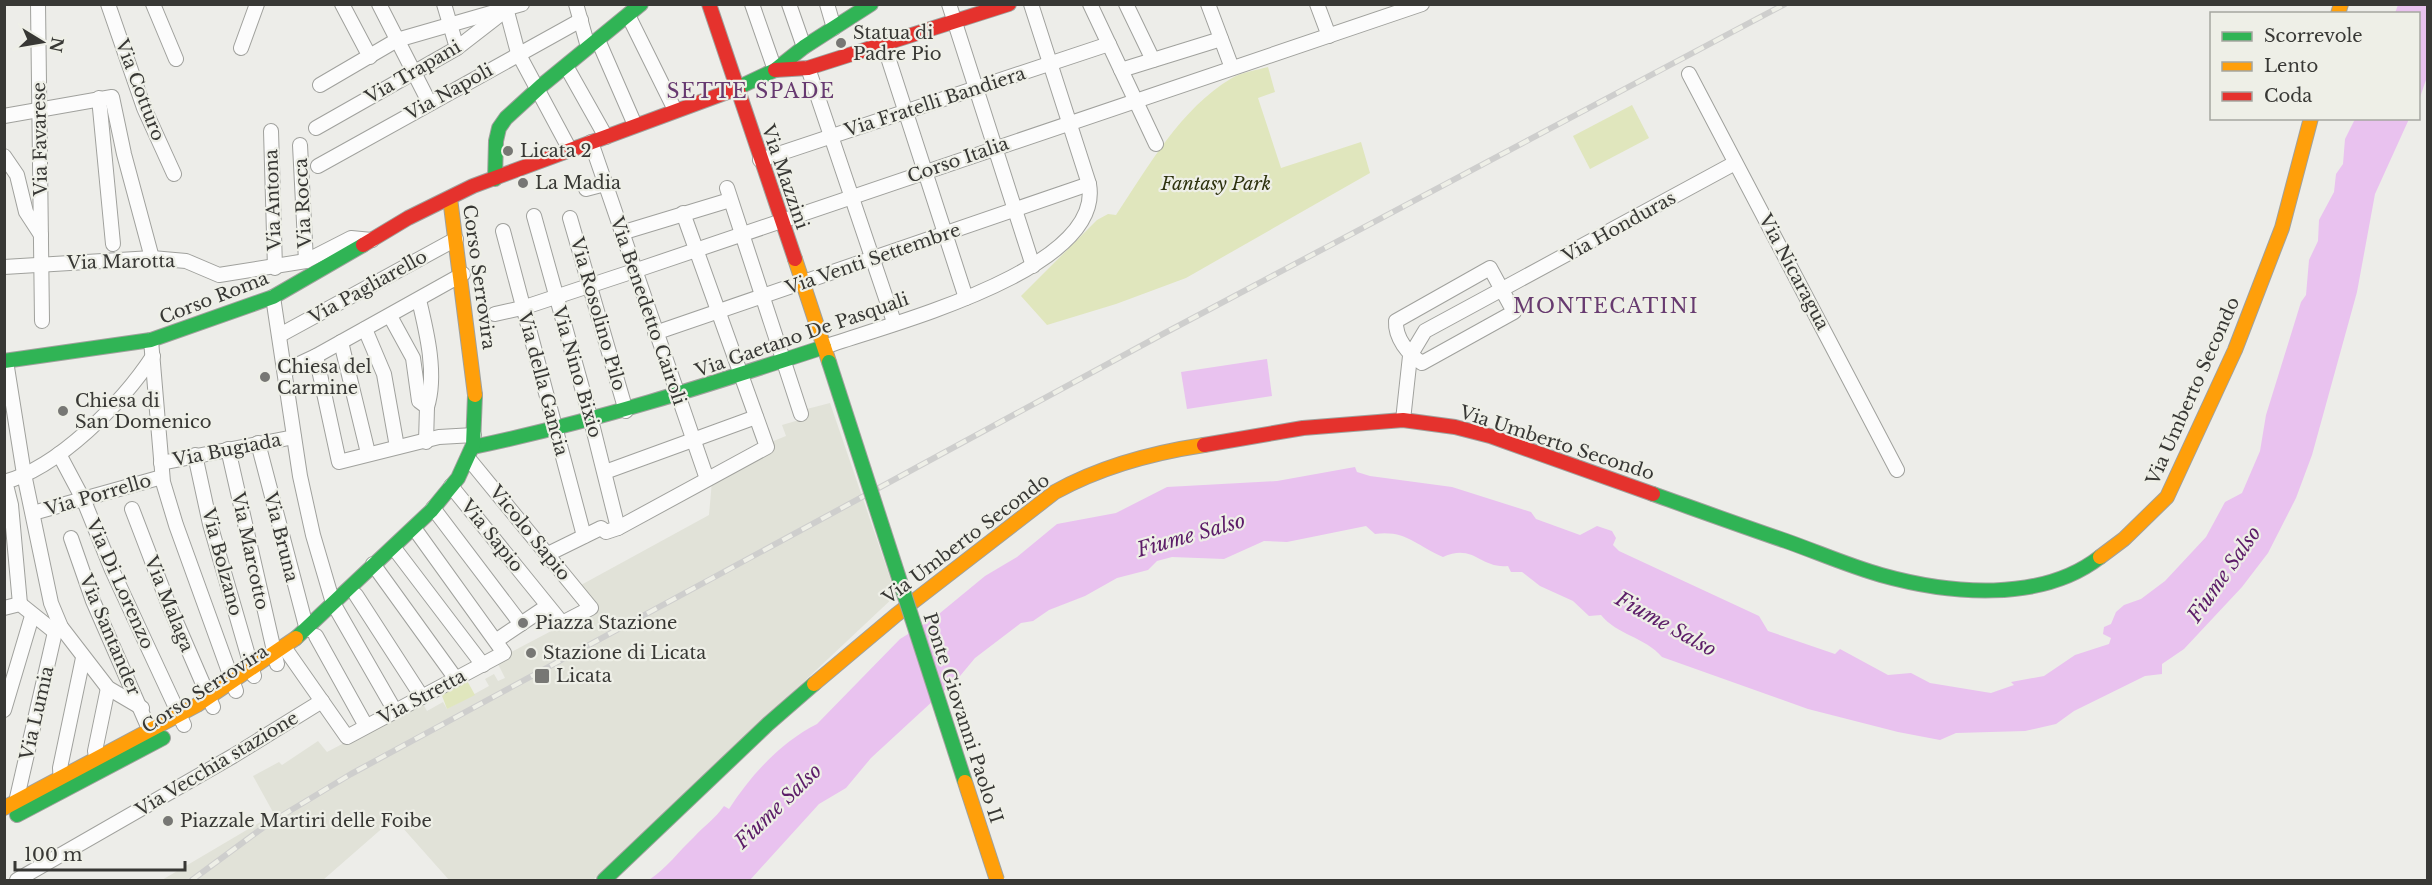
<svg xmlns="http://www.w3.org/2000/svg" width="2432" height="885" viewBox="0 0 2432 885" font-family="'Libre Baskerville',serif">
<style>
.built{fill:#e1e2d8}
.green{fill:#e0e6bd}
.water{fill:#e9c2ef}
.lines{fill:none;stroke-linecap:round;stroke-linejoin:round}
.street-tunnel{stroke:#c9c9c5;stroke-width:14;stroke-dasharray:14 7;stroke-linecap:butt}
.street-casing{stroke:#a0a19d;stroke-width:16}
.fast-casing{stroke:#a0a19d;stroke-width:16}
.slow-casing{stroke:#a0a19d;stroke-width:16}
.jam-casing{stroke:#a0a19d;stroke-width:16}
.street{stroke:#fcfcfc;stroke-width:14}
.fast{stroke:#30b455;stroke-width:14}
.slow{stroke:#ff9f0a;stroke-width:14}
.jam{stroke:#e5322d;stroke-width:14}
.rail-casing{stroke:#cececd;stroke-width:6}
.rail{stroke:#eeefe7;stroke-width:4;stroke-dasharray:11;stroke-linecap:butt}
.fast-bridge-casing{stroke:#a0a19d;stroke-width:16;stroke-linecap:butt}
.slow-bridge-casing{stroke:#a0a19d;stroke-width:16;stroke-linecap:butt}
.fast-bridge{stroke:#30b455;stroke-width:14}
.slow-bridge{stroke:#ff9f0a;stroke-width:14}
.poi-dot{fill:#777774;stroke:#eeefe7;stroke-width:2}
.labels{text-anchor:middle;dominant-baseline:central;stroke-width:4.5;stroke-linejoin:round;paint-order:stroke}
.poi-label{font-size:18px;fill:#383835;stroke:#eeefe7;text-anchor:start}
.street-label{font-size:18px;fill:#383835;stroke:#eeefe7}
.park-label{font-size:18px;font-style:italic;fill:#2d320e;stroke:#eeefe7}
.neighbourhood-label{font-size:20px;letter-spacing:1.5px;fill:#673a70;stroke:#eeefe7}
.water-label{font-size:20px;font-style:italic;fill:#5c1c68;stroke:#eeefe7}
</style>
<rect width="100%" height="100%" fill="#edede9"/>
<polygon class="built" points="830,403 896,595 593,880 449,880 394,818 323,880 162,880 274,814 253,776 279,762 282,765 318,741 327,752 422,702 427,711 443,702 447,709 489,686 485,679 494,674 498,681 505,678 496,660 595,608 581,585 709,515 712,481 774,448 771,442 786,436 782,425 806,418 803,410"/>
<g class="green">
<path d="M1268,67L1275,92L1258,98L1281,168L1361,142L1370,173L1186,278L1116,304L1047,325L1021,296L1097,220L1108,214L1116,215C1149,166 1180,109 1232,78C1242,72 1257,70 1268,67Z"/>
<polygon points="1632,105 1649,138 1590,169 1573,136"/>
<polygon points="465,677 475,695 447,709 441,693"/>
</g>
<g class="water">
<polygon points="2398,5 2427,5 2427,77 2419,100 2418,14 2395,13"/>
<path d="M2355,119H2409L2375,194L2357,292L2312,455L2296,498L2268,553L2242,587L2184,649L2162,664V674L2145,676L2074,711L2056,724L2025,731L1956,733L1940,740L1898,732L1808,709L1662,657C1645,637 1617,635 1601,615L1589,616L1573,601L1540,586L1522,572H1511L1508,566C1480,569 1474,543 1443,557C1416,546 1407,530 1375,534L1366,526L1287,542L1264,541L1224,559L1172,557L1157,561L1148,570L1117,578L1085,596L1049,610L1033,621L1021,623L975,658L960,676L871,758L846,788L819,804L750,880H649C667,868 678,852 694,837C704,826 715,819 724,806L729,809C751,775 781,742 817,724L900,639L934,618L985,576L1017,557L1057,524L1116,513L1167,487L1277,481L1355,467L1357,472L1370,476L1452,487L1531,512L1536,519L1580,535L1597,526L1612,531L1616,538L1613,545L1619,551L1759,616L1768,631L1835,654L1840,649L1888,675L1911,673L1930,683L1991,693L2014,685L2011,682L2044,676L2075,655L2109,644L2111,638L2103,634L2104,627L2111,624L2116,612L2124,605L2141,599L2165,581L2206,537L2225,502L2242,493L2260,451L2266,415L2301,302L2306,295L2309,260L2318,241L2319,220L2334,192L2336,174L2343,164L2345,139Z"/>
<polygon points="1267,359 1272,396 1187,409 1181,372"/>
</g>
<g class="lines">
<polyline class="street-tunnel" points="479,317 495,314"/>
<defs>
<g id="street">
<polyline points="38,4 42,321"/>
<polyline points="108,4 144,108 174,174"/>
<polyline points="153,4 176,59"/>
<polyline points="342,4 370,57"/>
<polyline points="379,4 429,102"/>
<polyline points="444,4 457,48"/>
<polyline points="505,4 518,53 570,150"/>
<polyline points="576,4 588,47"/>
<polyline points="752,4 775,70"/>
<polyline points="789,4 804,47"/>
<polyline points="827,4 834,28"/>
<polyline points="949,4 1033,266"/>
<polyline points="1090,4 1156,144"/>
<polyline points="1126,4 1153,60"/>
<polyline points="1208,4 1232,68"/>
<polyline points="1317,4 1329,36"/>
<polyline points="628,15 675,110"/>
<polyline points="598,40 635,125"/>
<polyline points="884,45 966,298"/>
<polyline points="241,48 257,4"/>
<polyline points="566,66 606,137"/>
<polyline points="808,68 894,322"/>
<polyline points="1121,70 1221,39"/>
<polyline points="1689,74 1897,470"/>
<polyline points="320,85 397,40 522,4"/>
<polyline points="99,98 113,244"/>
<polyline points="4,116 112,97 124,154 152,258"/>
<polyline points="316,128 457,48 506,10"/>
<polyline points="271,131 275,268"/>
<polyline points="591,142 707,479"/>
<polyline points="300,145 306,261"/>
<polyline points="4,156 17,175 26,212 41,235"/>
<polyline points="760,160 1109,44"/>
<polyline points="318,166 581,20"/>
<polyline points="727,188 801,414"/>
<polyline points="586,189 605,184"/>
<polyline points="534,216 591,420 618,528"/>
<polyline points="570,218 626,411"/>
<polyline points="503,231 584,536"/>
<polyline points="621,233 730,200"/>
<polyline points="4,267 152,258 186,261 219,275 306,261 351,238 372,240"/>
<path d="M1490,268L1514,312L1422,363C1408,354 1395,338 1396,321Z"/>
<polyline points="273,297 300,476 313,535 333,603 395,711"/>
<path d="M419,300C427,333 437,375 427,407"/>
<polyline points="495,314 522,308 634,271 1422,4"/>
<polyline points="390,316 413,358 419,401 427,407 426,442"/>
<polyline points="365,329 384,374 397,447"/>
<polyline points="655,333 1089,184"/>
<polyline points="280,335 456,239"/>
<polyline points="151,340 163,482 176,525 236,691"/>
<polyline points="341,342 368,453"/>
<path d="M824,347C885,325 1105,271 1089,184L1031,4"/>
<polyline points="316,356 339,462 439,437 474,435"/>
<polyline points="6,361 24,474 51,603 61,627 108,688 142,708"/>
<polyline points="286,370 316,356 463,274"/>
<polyline points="1403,420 1410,356 1425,331 1735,163"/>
<polyline points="258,443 307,630"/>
<polyline points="228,449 277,664"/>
<polyline points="59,454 84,501 112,570 184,725"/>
<polyline points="195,455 210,524 254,676"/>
<polyline points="161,463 294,437"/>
<polyline points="605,472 756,417"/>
<path d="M4,482C58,468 123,402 153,356"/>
<polyline points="451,486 562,623 591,608 468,458"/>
<polyline points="7,489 11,505 20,604"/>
<polyline points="433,508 521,624"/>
<polyline points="132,509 168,603 213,707"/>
<polyline points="33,513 162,477"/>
<polyline points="71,538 93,601 153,738"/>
<polyline points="394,548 483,665"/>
<polyline points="548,554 601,528 606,532 618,528 767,447 683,213"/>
<polyline points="373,564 456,679"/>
<polyline points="356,595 422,697"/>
<polyline points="4,608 20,604 55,632"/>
<polyline points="316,636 366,726"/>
<polyline points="497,640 546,607"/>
<polyline points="284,647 347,737 504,653 414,528"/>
<polyline points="4,710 32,616"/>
<polyline points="98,768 95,751 108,688"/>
<polyline points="61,785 60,768 83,658"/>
<polyline points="19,806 16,802 55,632 61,627"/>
<polyline points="17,880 233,756 322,701"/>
</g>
<g id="fast">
<polyline points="733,90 775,70 804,47 871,4"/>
<polyline points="495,179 496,141 499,128 506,118 541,86 641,4"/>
<polyline points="4,361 151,340 273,297 363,245"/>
<path d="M473,447C593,422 708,385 824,347"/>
<path d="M1653,494C1698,510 1742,526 1786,541C1817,552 1849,566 1881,575C1949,594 2041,603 2100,557"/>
<polyline points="296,638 431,511 458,478 473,445 475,395"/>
<polyline points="17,815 163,738"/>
<polyline points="604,880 768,724 814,684"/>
</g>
<g id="slow">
<polyline points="2338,14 2341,4"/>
<polyline points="450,198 475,395"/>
<polyline points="795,259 829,362"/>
<polyline points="2100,557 2124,539 2167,497 2235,350 2282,228 2311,118"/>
<path d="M814,684L896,615L1055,492C1102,466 1151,453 1204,445"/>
<polyline points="4,808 197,705 296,638"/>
</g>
<g id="jam">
<polyline points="709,4 795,259"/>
<polyline points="775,70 808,68 1009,4"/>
<polyline points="363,245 408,218 473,186 733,90"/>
<polyline points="1204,445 1303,428 1403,420 1455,427 1490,436 1653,494"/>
</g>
</defs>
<use href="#street" class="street-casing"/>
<use href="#fast" class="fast-casing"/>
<use href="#slow" class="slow-casing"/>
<use href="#jam" class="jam-casing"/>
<use href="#street" class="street"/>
<use href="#fast" class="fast"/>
<use href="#slow" class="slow"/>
<use href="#jam" class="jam"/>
<defs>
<polyline id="rail" points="192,880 268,824 351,774 1161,335 1785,4"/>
</defs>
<use href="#rail" class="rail-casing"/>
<use href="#rail" class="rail"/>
<defs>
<polyline id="fast-bridge" points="829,362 965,782"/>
<polyline id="slow-bridge" points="965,782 997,880"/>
</defs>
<use href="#fast-bridge" class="fast-bridge-casing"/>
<use href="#slow-bridge" class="slow-bridge-casing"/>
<use href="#fast-bridge" class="fast-bridge"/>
<use href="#slow-bridge" class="slow-bridge"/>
</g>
<g class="poi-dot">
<circle cx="841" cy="43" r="6"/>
<circle cx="508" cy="151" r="6"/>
<circle cx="523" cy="183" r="6"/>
<circle cx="265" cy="377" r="6"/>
<circle cx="63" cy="411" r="6"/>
<circle cx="523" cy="623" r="6"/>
<circle cx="531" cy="653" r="6"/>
<rect x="534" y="668" width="16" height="16" rx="3"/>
<circle cx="168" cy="821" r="6"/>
</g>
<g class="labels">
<g class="poi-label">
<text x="853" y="33">Statua di<tspan x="853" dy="21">Padre Pio</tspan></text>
<text x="520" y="151">Licata 2</text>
<text x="535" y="183">La Madia</text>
<text x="277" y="367">Chiesa del<tspan x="277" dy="21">Carmine</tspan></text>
<text x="75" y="401">Chiesa di<tspan x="75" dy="21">San Domenico</tspan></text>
<text x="535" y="623">Piazza Stazione</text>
<text x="543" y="653">Stazione di Licata</text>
<text x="556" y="676">Licata</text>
<text x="180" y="821">Piazzale Martiri delle Foibe</text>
</g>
<g class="street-label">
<text transform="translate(413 72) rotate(-30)">Via Trapani</text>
<text transform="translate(140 90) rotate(69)">Via Cotturo</text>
<text transform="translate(449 92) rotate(-29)">Via Napoli</text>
<text transform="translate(935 102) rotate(-18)">Via Fratelli Bandiera</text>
<text transform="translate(40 139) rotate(-91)">Via Favarese</text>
<text transform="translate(958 160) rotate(-19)">Corso Italia</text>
<text transform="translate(785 177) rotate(71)">Via Mazzini</text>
<text transform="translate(273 200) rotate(-92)">Via Antona</text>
<text transform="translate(303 203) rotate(-93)">Via Rocca</text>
<text transform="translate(1619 227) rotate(-29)">Via Honduras</text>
<text transform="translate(873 259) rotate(-19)">Via Venti Settembre</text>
<text transform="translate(121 262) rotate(-1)">Via Marotta</text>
<text transform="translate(1794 272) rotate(62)">Via Nicaragua</text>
<text transform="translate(479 277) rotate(82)">Corso Serrovira</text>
<text transform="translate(368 287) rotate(-29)">Via Pagliarello</text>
<text transform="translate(214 298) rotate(-21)">Corso Roma</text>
<text transform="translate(648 311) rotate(71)">Via Benedetto Cairoli</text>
<text transform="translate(598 314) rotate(74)">Via Rosolino Pilo</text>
<text transform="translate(802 335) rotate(-19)">Via Gaetano De Pasquali</text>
<text transform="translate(577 372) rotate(74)">Via Nino Bixio</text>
<text transform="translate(543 384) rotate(75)">Via della Gancia</text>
<text transform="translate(2193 391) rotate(-66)">Via Umberto Secondo</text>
<text transform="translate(1557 443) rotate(18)">Via Umberto Secondo</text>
<text transform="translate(227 450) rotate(-11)">Via Bugiada</text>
<text transform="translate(98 495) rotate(-16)">Via Porrello</text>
<text transform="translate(530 533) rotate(51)">Vicolo Sapio</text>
<text transform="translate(492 536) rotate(51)">Via Sapio</text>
<text transform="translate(281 537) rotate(76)">Via Bruna</text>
<text transform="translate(966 539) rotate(-37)">Via Umberto Secondo</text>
<text transform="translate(250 551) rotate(78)">Via Marcotto</text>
<text transform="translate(222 562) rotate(75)">Via Bolzano</text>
<text transform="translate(120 584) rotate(66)">Via Di Lorenzo</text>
<text transform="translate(169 604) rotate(68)">Via Malaga</text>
<text transform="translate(110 635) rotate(67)">Via Santander</text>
<text transform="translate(205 689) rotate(-33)">Corso Serrovira</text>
<text transform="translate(422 697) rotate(-28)">Via Stretta</text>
<text transform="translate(37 713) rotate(-77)">Via Lumia</text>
<text transform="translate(963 718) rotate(72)">Ponte Giovanni Paolo II</text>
<text transform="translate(217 764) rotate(-31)">Via Vecchia stazione</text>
</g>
<g class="park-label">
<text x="1216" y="184">Fantasy Park</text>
</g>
<g class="neighbourhood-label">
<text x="751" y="91">SETTE SPADE</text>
<text x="1606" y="306">MONTECATINI</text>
</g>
<g class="water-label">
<text transform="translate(1191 535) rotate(-16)">Fiume Salso</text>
<text transform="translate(2224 574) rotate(-55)">Fiume Salso</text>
<text transform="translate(1666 624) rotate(29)">Fiume Salso</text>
<text transform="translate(778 806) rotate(-44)">Fiume Salso</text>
</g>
</g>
<rect width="2432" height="885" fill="none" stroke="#383835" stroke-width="12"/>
<rect x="2210" y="12" width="210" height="108" fill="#eeefe7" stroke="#a5a6a0" stroke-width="1.5"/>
<rect x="2222" y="32" width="30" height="9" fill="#30b455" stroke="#a5a6a0" stroke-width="1.5"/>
<text x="2264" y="42" font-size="18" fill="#383835">Scorrevole</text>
<rect x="2222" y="62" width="30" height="9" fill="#ff9f0a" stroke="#a5a6a0" stroke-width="1.5"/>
<text x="2264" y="72" font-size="18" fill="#383835">Lento</text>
<rect x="2222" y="92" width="30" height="9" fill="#e5322d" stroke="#a5a6a0" stroke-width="1.5"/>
<text x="2264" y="102" font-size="18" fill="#383835">Coda</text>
<g transform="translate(42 42) rotate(101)" stroke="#eeefe7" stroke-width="4.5" paint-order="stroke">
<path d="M0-4.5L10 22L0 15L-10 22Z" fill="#383835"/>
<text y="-9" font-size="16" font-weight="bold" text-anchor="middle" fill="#383835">N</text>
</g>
<path d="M15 861v9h170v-9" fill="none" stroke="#383835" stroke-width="3"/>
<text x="24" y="861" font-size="18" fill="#383835" stroke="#eeefe7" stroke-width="4.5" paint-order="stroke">100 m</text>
</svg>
